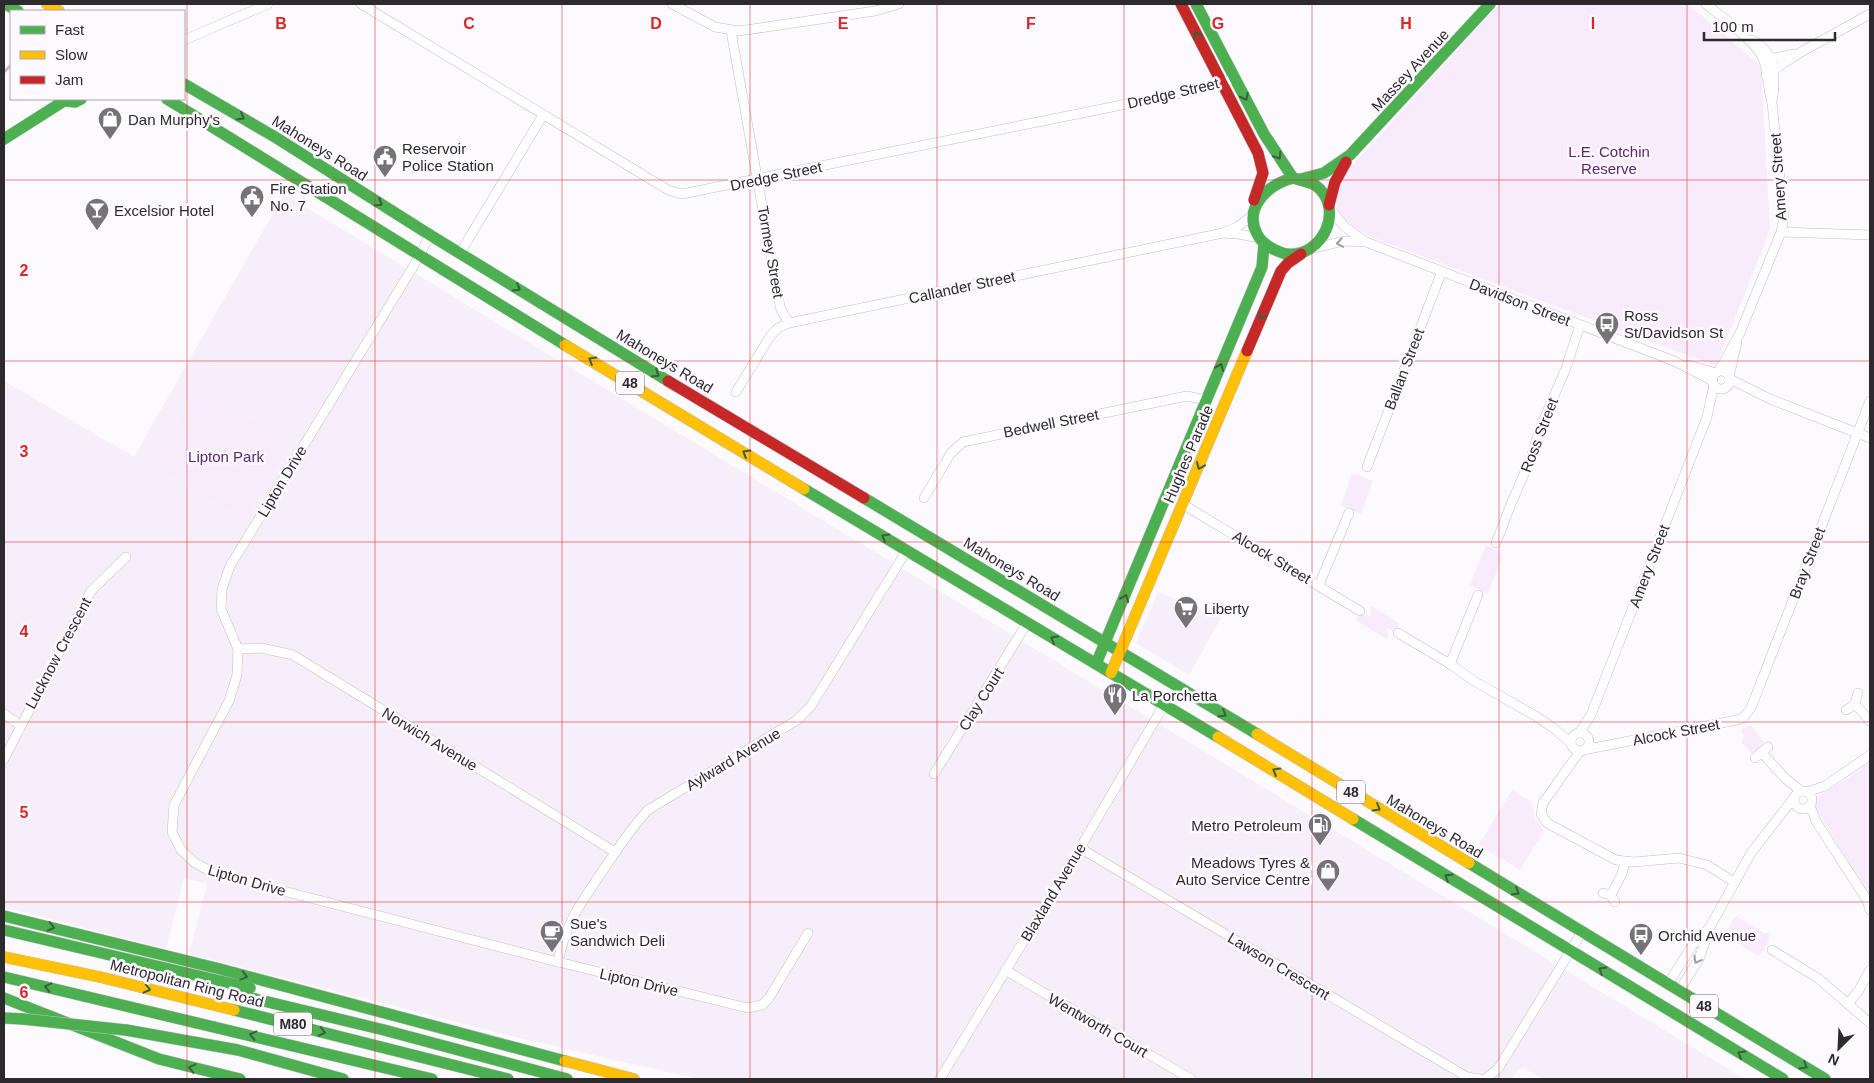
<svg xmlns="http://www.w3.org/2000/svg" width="1874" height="1083" viewBox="0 0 1874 1083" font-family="Helvetica,sans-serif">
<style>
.built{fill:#f6eef9}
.green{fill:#f8ecfc}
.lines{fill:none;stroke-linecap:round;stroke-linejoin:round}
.stream{stroke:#cfaedb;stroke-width:2.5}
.street-casing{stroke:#c1bfc2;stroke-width:10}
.fast-casing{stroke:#c1bfc2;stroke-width:12}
.slow-casing{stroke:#c1bfc2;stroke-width:12}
.jam-casing{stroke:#c1bfc2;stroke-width:12}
.street{stroke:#fffeff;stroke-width:9}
.fast{stroke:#4caf50;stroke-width:11}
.slow{stroke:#ffc107;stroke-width:11}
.jam{stroke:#c62828;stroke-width:11}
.fast-bridge-casing{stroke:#c1bfc2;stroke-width:12;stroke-linecap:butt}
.fast-bridge{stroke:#4caf50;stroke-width:11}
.oneway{stroke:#395f3c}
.oneway2{stroke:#a09fa1}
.grid{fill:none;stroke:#d62828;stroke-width:1;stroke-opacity:0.55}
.labels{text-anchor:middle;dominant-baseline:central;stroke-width:5;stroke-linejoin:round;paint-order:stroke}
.shield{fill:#fdf9ff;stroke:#6b686d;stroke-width:1}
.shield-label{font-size:14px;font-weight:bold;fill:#2d2a2e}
.street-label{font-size:15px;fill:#2d2a2e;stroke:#fdf9ff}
.poi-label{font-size:15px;fill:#2d2a2e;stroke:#fdf9ff;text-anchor:start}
.park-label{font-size:15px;fill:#5e256f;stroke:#fdf9ff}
.grid-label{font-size:16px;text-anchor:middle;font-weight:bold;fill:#d62828;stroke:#fdf9ff;stroke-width:5;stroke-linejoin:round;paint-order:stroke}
</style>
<rect width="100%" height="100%" fill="#fcfafe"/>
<g class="built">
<polygon points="284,194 1745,1079 1543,1079 1522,1067 1510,1079 698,1079 532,1041 189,954 207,884 184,878 166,949 4,907 4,381 134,457"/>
<polygon points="1158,592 1221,618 1189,675 1136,643"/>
</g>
<g class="green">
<path d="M1499,4H1688L1761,66L1770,230L1716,366L1371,237C1352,227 1331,215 1337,190C1338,183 1345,176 1348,170Z"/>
<polygon points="199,390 290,442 245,519 154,464"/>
<polygon points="1352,473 1373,481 1361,514 1341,506"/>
<polygon points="1486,545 1499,551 1502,557 1488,594 1470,585"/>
<polygon points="1372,606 1399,623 1397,630 1395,633 1388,628 1386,630 1389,634 1386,639 1356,620 1358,615 1364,613 1369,616 1372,614 1369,610"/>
<path d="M1750,725L1766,744L1754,756L1741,742C1745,738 1744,735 1741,730Z"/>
<polygon points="1870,761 1870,897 1815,807 1815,802 1819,796 1856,773"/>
<polygon points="1512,790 1532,802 1535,818 1544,831 1520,870 1479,845"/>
<path d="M1736,916L1764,933H1770C1768,942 1766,950 1758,956L1724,935Z"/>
</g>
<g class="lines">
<polyline class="stream" points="4,72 11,65"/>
<defs>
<g id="street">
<polyline points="361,4 668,190 682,194 1201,89 1221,82 1236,79"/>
<polyline points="672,4 715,27 739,31 875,11 899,4"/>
<path d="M1706,4C1722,17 1758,43 1764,61C1768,75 1768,90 1772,103L1784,218L1781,232L1740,333L1719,371"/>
<polyline points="731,31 779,301 781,310 789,323"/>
<polyline points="184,40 268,4"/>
<path d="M1752,40C1775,50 1775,76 1773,98"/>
<polyline points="1765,60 1794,54"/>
<polyline points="1766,75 1801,52 1870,14"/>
<polyline points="1330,209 1345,227 1366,242 1674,361 1713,381"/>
<polyline points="1225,232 1237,227 1253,215"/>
<polyline points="1781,232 1870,235"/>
<polyline points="430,235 413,267 230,566 222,589 221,609 238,649 237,675 229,701 174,805 172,832 181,850 195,863 214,873 558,962 748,1008 762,1005 769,998 808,933"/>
<polyline points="1315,248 1344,241 1366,242"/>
<polyline points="460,253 543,115"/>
<polyline points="1689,365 1716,373"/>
<circle cx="1721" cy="380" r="9"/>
<polyline points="1729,376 1737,343"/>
<polyline points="1730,379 1770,399 1870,438"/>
<polyline points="736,392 771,335 778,328 789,323 1223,233 1238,234 1259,238"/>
<polyline points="1367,467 1442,271"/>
<polyline points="924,498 951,453 963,442 1187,396 1201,399 1207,398"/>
<polyline points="1184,505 1360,611"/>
<polyline points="1496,543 1511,504 1531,458 1539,431 1566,368 1580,325"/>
<polyline points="1319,585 1349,513"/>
<polyline points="1398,633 1450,664 1474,681 1534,715 1552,727 1571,743"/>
<polyline points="238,649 261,648 293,655 615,852"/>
<polyline points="1450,664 1478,595"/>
<polyline points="1855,704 1870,721"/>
<polyline points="1846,710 1855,704 1858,693"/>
<polyline points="4,714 20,725"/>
<polyline points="1579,733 1591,715 1707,417 1714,385"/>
<circle cx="1580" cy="742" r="9"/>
<polyline points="1583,750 1737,720 1743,718 1751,708 1870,401"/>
<polyline points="1580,751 1543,803 1541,814 1547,823 1616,860 1634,862 1679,858 1707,865 1734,882"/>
<polyline points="1761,752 1786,779 1801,791"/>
<polyline points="1755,758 1768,747"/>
<polyline points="4,759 91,591 126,557"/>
<polyline points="934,774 1027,623"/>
<circle cx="1803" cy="800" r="9"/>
<polyline points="1807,792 1825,786 1870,755"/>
<polyline points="1810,806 1817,823 1867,900 1870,910"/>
<polyline points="1080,848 1467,1077 1480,1079"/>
<polyline points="1603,893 1611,895 1615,902"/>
<polyline points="1611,895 1622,874 1625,862"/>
<polyline points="1772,950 1819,979 1870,1023"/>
<path d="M558,962C566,921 583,900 606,866C619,847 631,828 648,810L797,720L811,706L907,550"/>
<polyline points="1005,970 1191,1079"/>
<polyline points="1668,984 1692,946 1710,927 1751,853 1793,799"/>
<polyline points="1679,991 1699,959 1709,930"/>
<polyline points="1848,1004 1859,990 1870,970"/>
<polyline points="940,1079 1080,848 1164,705"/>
<polyline points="1485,1079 1498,1069 1582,932"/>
</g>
<g id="fast">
<polyline points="5,4 18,11"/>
<polyline points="1196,4 1264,134 1293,178"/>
<polyline points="184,84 275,137 430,235 668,381"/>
<polyline points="167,99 565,345"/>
<polyline points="66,101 75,102 81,99"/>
<polyline points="4,139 67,99"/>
<path d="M1293,178C1300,180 1309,182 1315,185C1346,207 1323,258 1287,254C1283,254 1278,251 1273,249C1266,245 1260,241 1257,234C1243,207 1269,184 1293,178Z"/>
<polyline points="1301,179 1324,173 1350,155 1490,4"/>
<polyline points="804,489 1218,737"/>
<polyline points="864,498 1257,734"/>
<polyline points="1096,664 1262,267 1264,244"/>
<polyline points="1353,819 1783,1079"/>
<polyline points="1469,863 1825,1079"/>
<polyline points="4,916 220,969 565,1061"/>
<polyline points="4,930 250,988"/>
<polyline points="4,977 432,1079"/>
<polyline points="235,994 384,1030 567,1079"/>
<polyline points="4,998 159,1059 240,1079"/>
<polyline points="234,1010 508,1079"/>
<polyline points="4,1018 23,1019"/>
<polyline points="126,1030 238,1050 343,1079"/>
</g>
<g id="slow">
<polyline points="47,4 59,11"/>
<polyline points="565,345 804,489"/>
<polyline points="1111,673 1247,351"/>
<polyline points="1257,734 1469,863"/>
<polyline points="1218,737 1353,819"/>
<polyline points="4,957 100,977 234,1010"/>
<polyline points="565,1061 634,1079"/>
</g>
<g id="jam">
<polyline points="1181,4 1258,153 1263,173 1254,200"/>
<polyline points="1329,205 1335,182 1346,162"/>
<polyline points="1247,351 1281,271 1288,263 1301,254"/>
<polyline points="668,381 864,498"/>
</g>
</defs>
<use href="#street" class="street-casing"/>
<use href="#fast" class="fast-casing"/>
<use href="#slow" class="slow-casing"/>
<use href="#jam" class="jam-casing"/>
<use href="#street" class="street"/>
<use href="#fast" class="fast"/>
<use href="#slow" class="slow"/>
<use href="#jam" class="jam"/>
<defs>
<polyline id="fast-bridge" points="23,1019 126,1030"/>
</defs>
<use href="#fast-bridge" class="fast-bridge-casing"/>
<use href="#fast-bridge" class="fast-bridge"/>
</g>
<defs><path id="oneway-chevron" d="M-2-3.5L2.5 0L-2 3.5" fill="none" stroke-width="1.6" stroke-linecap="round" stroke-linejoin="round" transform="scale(1.25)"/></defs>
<g class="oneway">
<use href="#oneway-chevron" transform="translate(1197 35) rotate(-118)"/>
<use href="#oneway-chevron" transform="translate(1245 97) rotate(63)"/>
<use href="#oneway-chevron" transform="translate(241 117) rotate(31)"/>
<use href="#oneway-chevron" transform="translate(1278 156) rotate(58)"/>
<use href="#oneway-chevron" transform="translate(379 203) rotate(32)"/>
<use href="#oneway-chevron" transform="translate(517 288) rotate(32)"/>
<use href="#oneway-chevron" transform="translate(1262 316) rotate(113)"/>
<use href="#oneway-chevron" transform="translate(592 360) rotate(-149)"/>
<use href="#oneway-chevron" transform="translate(1220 367) rotate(-67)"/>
<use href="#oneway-chevron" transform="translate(656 374) rotate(32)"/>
<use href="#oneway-chevron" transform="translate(746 453) rotate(-149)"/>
<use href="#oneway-chevron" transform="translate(1200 466) rotate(113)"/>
<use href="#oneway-chevron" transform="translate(885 537) rotate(-149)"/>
<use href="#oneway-chevron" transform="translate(1125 598) rotate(-68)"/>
<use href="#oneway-chevron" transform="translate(1054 639) rotate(-149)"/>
<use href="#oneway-chevron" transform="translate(1223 714) rotate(31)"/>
<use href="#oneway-chevron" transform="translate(1276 771) rotate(-149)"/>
<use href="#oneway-chevron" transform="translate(1377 808) rotate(31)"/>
<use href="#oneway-chevron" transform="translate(1448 877) rotate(-149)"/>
<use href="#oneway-chevron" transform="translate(1516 892) rotate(31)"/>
<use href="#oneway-chevron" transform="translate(51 927) rotate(14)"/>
<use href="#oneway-chevron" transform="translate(1602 970) rotate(-149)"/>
<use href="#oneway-chevron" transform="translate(244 976) rotate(15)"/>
<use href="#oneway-chevron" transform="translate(48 987) rotate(-167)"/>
<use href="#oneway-chevron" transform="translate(147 989) rotate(14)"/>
<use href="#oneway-chevron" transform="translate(322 1032) rotate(14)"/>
<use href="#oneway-chevron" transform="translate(253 1035) rotate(-167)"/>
<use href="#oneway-chevron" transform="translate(1741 1054) rotate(-149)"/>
<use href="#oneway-chevron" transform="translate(1804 1066) rotate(31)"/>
<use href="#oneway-chevron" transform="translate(192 1068) rotate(-167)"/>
</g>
<g class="oneway2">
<use href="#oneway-chevron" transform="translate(1340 243) rotate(170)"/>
<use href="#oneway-chevron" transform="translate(1697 960) rotate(119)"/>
</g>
<path class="grid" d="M187,4V1079M375,4V1079M562,4V1079M750,4V1079M937,4V1079M1124,4V1079M1312,4V1079M1499,4V1079M1687,4V1079M4,180H1870M4,361H1870M4,542H1870M4,722H1870M4,902H1870"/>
<defs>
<symbol id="shop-pin" viewBox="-11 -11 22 30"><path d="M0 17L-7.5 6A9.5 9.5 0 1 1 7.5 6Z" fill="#757377" stroke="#fdf9ff"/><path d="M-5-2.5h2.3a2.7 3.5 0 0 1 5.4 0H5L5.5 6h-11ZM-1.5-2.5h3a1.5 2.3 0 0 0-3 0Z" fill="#fff"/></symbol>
<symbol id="civic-pin" viewBox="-11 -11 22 30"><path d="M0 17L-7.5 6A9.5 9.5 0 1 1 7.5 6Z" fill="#757377" stroke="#fdf9ff"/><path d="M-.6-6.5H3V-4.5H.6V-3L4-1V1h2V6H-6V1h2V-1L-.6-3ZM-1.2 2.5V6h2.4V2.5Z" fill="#fff"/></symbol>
<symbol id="bar-pin" viewBox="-11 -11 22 30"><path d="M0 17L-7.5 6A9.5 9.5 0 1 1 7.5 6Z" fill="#757377" stroke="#fdf9ff"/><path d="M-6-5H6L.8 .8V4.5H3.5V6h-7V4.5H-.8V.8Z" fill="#fff"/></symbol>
<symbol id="bus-pin" viewBox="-11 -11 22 30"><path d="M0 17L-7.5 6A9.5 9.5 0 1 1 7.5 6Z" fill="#757377" stroke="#fdf9ff"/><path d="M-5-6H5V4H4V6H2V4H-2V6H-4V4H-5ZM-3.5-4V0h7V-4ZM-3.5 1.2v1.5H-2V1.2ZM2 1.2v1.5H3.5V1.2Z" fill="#fff"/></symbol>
<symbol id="supermarket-pin" viewBox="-11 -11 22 30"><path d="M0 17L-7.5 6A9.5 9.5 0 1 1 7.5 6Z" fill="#757377" stroke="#fdf9ff"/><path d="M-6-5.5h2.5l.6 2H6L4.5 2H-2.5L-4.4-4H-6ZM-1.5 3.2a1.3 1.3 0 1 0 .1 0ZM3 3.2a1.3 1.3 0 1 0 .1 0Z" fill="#fff"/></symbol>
<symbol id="restaurant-pin" viewBox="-11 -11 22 30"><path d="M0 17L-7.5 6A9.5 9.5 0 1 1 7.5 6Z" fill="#757377" stroke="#fdf9ff"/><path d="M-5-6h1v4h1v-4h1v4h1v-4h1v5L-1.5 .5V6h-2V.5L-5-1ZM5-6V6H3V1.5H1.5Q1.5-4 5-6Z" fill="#fff"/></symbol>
<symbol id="fuel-pin" viewBox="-11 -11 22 30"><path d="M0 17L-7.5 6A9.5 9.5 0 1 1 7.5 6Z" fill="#757377" stroke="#fdf9ff"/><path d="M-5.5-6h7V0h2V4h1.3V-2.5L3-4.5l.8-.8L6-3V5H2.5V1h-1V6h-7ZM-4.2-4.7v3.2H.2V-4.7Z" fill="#fff"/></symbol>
<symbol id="cafe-pin" viewBox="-11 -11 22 30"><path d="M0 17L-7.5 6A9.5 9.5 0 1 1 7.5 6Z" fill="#757377" stroke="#fdf9ff"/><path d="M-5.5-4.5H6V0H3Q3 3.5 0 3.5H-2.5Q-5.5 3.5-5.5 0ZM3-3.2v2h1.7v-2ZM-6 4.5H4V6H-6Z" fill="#fff"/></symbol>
</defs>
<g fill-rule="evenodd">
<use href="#shop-pin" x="96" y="105" width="28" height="38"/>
<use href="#civic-pin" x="371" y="143" width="28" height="38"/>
<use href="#civic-pin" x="238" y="183" width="28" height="38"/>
<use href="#bar-pin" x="83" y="196" width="28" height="38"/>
<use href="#bus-pin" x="1593" y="310" width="28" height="38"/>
<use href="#supermarket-pin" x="1172" y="594" width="28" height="38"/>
<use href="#restaurant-pin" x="1101" y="681" width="28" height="38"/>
<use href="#fuel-pin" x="1306" y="811" width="28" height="38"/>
<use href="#shop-pin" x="1314" y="857" width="28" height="38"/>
<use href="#cafe-pin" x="538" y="918" width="28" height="38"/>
<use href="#bus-pin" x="1627" y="921" width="28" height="38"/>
</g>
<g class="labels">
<g class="shield">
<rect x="616" y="371.5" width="28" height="23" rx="4"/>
<rect x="1337" y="780.5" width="28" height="23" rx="4"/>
<rect x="1690" y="994.5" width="28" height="23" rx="4"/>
<rect x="274" y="1012.5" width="38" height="23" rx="4"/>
</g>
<g class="shield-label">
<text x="630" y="383">48</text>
<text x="1351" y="792">48</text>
<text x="1704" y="1006">48</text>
<text x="293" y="1024">M80</text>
</g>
<g class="street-label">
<text transform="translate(1410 70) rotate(-47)">Massey Avenue</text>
<text transform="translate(1173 93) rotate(-13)">Dredge Street</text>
<text transform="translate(320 148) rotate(32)">Mahoneys Road</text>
<text transform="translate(776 176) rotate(-12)">Dredge Street</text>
<text transform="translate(1778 177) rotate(-94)">Amery Street</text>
<text transform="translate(771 252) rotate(80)">Tormey Street</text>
<text transform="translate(962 287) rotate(-12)">Callander Street</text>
<text transform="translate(1520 302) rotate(21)">Davidson Street</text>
<text transform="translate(665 361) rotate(31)">Mahoneys Road</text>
<text transform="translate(1404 369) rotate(-69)">Ballan Street</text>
<text transform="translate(1051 423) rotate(-11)">Bedwell Street</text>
<text transform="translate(1539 435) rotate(-69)">Ross Street</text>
<text transform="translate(1188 454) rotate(-67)">Hughes Parade</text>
<text transform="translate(282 481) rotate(-59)">Lipton Drive</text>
<text transform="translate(1272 557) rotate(31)">Alcock Street</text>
<text transform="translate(1807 563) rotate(-69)">Bray Street</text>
<text transform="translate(1649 566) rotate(-69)">Amery Street</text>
<text transform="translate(1012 569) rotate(31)">Mahoneys Road</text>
<text transform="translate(58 653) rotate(-62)">Lucknow Crescent</text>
<text transform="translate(981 699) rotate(-58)">Clay Court</text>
<text transform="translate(1676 732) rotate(-11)">Alcock Street</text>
<text transform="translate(430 739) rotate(31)">Norwich Avenue</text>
<text transform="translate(733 759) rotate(-31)">Aylward Avenue</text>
<text transform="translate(1435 826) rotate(31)">Mahoneys Road</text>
<text transform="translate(247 880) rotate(16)">Lipton Drive</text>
<text transform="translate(1053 892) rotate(-59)">Blaxland Avenue</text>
<text transform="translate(1279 966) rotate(31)">Lawson Crescent</text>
<text transform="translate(639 982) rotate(13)">Lipton Drive</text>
<text transform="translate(187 983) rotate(14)">Metropolitan Ring Road</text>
<text transform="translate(1098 1025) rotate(30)">Wentworth Court</text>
</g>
<g class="poi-label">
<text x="128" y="119">Dan Murphy's</text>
<text x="402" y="148">Reservoir<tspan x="402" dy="17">Police Station</tspan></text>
<text x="270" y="188">Fire Station<tspan x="270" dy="17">No. 7</tspan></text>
<text x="114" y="210">Excelsior Hotel</text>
<text x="1624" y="315">Ross<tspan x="1624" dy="17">St/Davidson St</tspan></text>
<text x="1204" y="608">Liberty</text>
<text x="1132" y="695">La Porchetta</text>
<text x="1302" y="825" text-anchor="end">Metro Petroleum</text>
<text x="1310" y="862" text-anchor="end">Meadows Tyres &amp;<tspan x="1310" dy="17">Auto Service Centre</tspan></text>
<text x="570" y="923">Sue's<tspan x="570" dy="17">Sandwich Deli</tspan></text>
<text x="1658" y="935">Orchid Avenue</text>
</g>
<g class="park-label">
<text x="1609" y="151">L.E. Cotchin<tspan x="1609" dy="17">Reserve</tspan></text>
<text x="226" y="456">Lipton Park</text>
</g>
</g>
<g class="grid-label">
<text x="281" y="29">B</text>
<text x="469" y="29">C</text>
<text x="656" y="29">D</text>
<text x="843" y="29">E</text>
<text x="1031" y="29">F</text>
<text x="1218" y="29">G</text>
<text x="1406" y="29">H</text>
<text x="1593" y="29">I</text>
<text x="24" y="276">2</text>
<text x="24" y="457">3</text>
<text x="24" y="637">4</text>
<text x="24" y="818">5</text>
<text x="24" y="998">6</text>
</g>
<rect width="1874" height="1083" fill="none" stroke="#2d2a2e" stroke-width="10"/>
<rect x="10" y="10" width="175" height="90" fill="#fdf9ff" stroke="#aaa6ab"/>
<rect x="20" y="26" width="25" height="8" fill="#4caf50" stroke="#aaa6ab"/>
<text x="55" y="35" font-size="15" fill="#2d2a2e">Fast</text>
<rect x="20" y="51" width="25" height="8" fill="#ffc107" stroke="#aaa6ab"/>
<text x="55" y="60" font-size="15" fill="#2d2a2e">Slow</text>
<rect x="20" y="76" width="25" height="8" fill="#c62828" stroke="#aaa6ab"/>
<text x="55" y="85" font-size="15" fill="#2d2a2e">Jam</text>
<g transform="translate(1839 1048) rotate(204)" stroke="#fdf9ff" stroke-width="4" paint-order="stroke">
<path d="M0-4L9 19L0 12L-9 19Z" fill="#2d2a2e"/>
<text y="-8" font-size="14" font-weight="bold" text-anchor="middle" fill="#2d2a2e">N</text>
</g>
<path d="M1704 32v8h131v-8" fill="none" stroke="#2d2a2e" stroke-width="2.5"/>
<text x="1712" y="32" font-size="15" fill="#2d2a2e" stroke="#fdf9ff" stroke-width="4" paint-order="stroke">100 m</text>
</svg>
